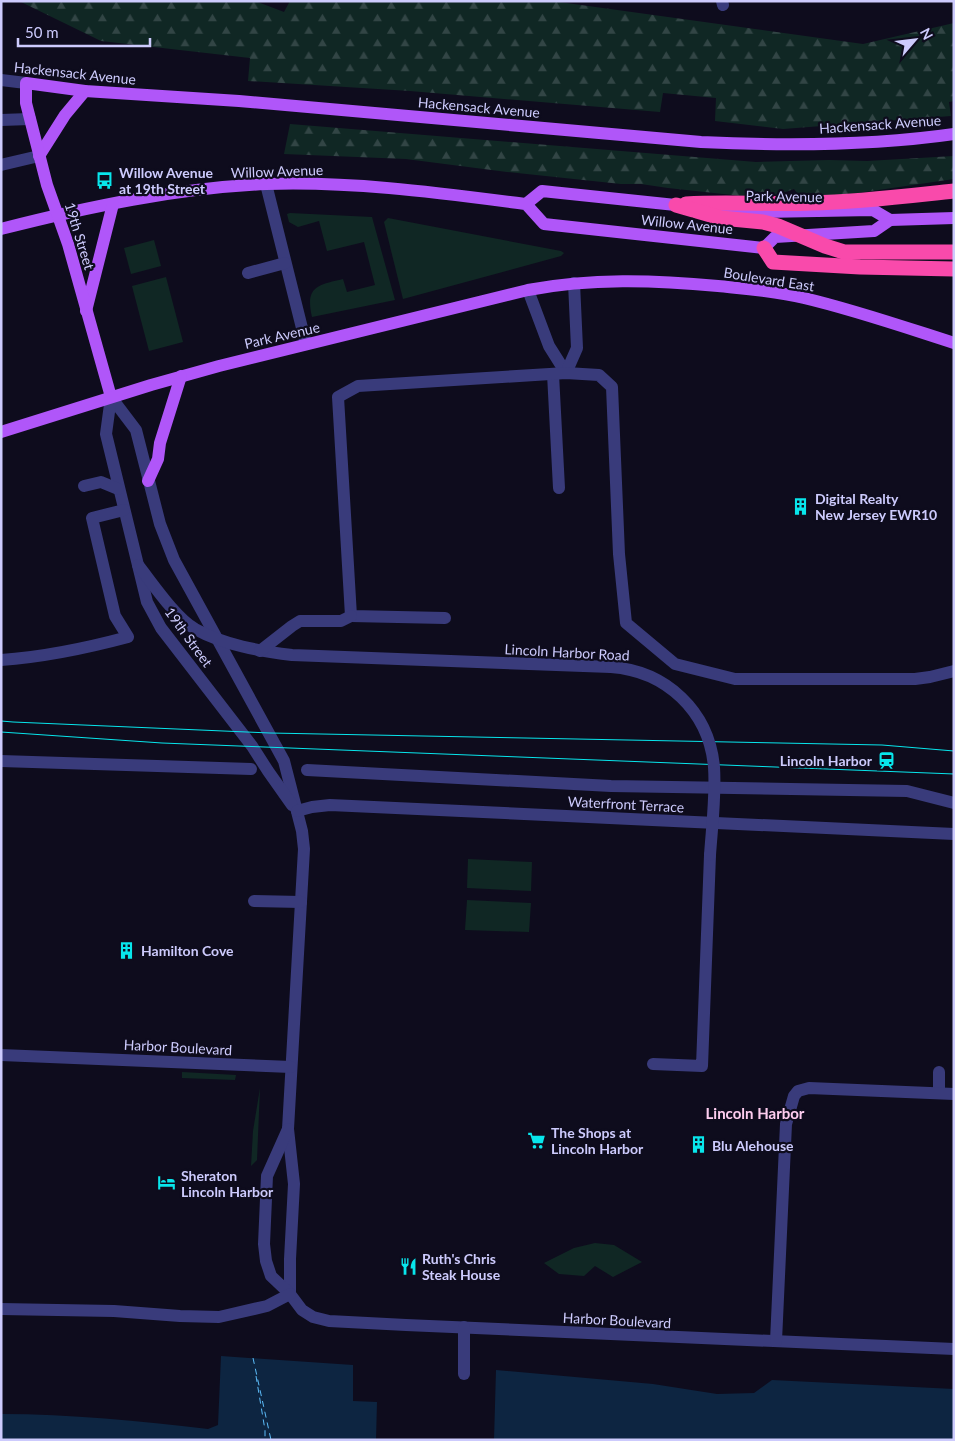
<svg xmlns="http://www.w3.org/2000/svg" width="955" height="1441" viewBox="0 0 955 1441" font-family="Lato,sans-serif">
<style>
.green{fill:#102724}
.forest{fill:url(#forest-firs)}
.water{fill:#0d2541}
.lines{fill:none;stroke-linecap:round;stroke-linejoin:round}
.ferry{stroke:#5cbcf9;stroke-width:1;stroke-dasharray:6 5;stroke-linecap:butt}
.minor{stroke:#393b7b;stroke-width:12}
.major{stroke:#b056f9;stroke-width:12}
.highway{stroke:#f94aab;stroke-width:15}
.tram{stroke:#08e6ec;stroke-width:1}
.minor-bridge{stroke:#393b7b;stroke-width:12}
.labels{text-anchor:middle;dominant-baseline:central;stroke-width:4.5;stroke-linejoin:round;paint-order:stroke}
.street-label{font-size:14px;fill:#cdcbfd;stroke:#0e0c1d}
.poi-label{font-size:14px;font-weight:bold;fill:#cdcbfd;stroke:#0e0c1d;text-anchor:start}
.neighbourhood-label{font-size:15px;font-weight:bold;fill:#fdcdef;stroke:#0e0c1d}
</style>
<defs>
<pattern id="forest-firs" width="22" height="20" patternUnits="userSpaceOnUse" patternTransform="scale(1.25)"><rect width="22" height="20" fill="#102724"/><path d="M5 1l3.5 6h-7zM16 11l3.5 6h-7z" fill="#324545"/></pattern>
</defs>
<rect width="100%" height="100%" fill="#0e0c1d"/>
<g class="green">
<path d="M290,213L372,217L395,300L312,317C305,287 317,285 343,279L347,292L375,285L364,242L327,251L319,221L298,227L289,222L287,214Z"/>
<polygon points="388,218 561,251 564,253 561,256 403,299 384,222"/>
<polygon points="154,240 161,266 131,274 124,248"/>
<polygon points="166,277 183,342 149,351 132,286"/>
<polygon points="468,859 532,862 531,891 467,888"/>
<polygon points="467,900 531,903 529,932 465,930"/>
<polygon points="182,1072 236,1075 235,1080 182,1078"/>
<polygon points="260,1088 257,1160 251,1166 253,1131"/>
<polygon points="595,1243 614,1245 642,1262 613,1277 595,1266 584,1276 559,1274 544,1263 574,1248"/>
</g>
<g class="forest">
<polygon points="19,1 255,1 284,12 290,1 552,1 863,44 954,23 954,101 949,102 951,116 783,129 715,121 716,98 663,93 660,112 410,91 248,81 250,58 101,41"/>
<polygon points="290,124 756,162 829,160 867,161 954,156 954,179 837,196 800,197 794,189 780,194 751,197 668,188 641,184 621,184 507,172 406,159 284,154"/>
</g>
<g class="water">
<path d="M221,1356L353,1365V1401L377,1402L376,1440H1V1414C71,1414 139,1421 208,1429L218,1425Z"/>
<polygon points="496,1370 653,1384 717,1394 754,1393 772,1380 954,1389 954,1440 494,1440"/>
</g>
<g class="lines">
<g class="ferry">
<polyline points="253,1358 271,1440"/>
<polyline points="256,1376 265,1430 265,1440"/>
</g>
<g class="minor">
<polyline points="722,1 723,5"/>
<polyline points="1,80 26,83"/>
<polyline points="1,120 30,119"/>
<polyline points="1,165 39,156"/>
<polyline points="266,184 306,344"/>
<polyline points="248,273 285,263"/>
<polyline points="528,290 549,346 566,373"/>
<polyline points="566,373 577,348 574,283"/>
<polyline points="553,374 559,488"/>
<polyline points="111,397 136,430 160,524 174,560 284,761 302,831 304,849 288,1129 294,1184 290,1259 290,1294"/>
<polyline points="111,397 106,434 147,602 161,628 252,746 268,771 292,805"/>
<polyline points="84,486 101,482 118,489"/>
<path d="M138,565C153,584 175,617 195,629C224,645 260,651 292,655L611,667"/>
<polyline points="445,618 351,616 338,397 358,386 566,373 599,375 612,387 619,554 626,623 675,664 735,679 915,679 930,677 954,671"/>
<polyline points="260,651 292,626 300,621 341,621 351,616"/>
<path d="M1,660C44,657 87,648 128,637L115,616L92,518L124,510"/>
<polyline points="1,761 251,769"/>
<polyline points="307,770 611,786 907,791 954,803"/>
<polyline points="297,811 312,807 330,805 954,834"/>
<polyline points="254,901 301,902"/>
<polyline points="1,1055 291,1067"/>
<polyline points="653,1064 702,1066 710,855"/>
<polyline points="939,1093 939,1072"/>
<polyline points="288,1129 267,1176 264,1244 266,1261 271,1276 290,1294 302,1310 313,1317 329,1321 406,1325 954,1349"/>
<polyline points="1,1309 114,1311 180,1316 219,1317 267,1306 290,1294"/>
<polyline points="776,1341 786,1124 794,1096 798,1091 809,1088 954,1094"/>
<polyline points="464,1374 464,1327"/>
</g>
<g class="major">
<polyline points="39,156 65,115 85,91"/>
<polyline points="526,204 542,191 685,206"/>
<polyline points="718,209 756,212 873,210 890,220 954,218"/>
<path d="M1,229C87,207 177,188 266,184C353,181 440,193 526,204L544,224L764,248L775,237L874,231L890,220"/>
<polyline points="86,311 113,204"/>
<path d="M111,397L68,244L47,185L26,103V83L85,91L239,101L701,142C785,146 870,146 954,134"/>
<path d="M1,432L151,385L219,366L528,290C591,278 654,280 718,286C747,289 776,291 804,298C855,310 904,327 954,343"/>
<polyline points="148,481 158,459 160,443 181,376"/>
</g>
<g class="highway">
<path d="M686,204C728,201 770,205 812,203C860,202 907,196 954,191"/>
<polyline points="676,205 721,218 763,222 778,226 825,246 844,252 954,252"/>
<polyline points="764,248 773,262 860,267 954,269"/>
</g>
<g class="tram">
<polyline points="1,721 13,722 270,733 882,745 954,751"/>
<polyline points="1,732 162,743 954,774"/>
</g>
<path class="minor-bridge" d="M611,667C666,671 709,711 714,767C716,795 712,826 710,855"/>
</g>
<defs>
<symbol id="bus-bare" viewBox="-9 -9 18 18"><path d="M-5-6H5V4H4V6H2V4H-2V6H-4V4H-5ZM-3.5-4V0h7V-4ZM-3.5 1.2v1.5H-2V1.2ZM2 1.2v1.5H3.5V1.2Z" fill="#08e6ec" stroke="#0e0c1d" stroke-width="2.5" paint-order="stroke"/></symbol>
<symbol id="building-bare" viewBox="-9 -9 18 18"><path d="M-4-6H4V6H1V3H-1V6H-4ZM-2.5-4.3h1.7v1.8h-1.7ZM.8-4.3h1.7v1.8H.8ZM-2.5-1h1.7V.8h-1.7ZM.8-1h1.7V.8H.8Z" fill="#08e6ec" stroke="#0e0c1d" stroke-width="2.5" paint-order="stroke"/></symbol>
<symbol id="station-bare" viewBox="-9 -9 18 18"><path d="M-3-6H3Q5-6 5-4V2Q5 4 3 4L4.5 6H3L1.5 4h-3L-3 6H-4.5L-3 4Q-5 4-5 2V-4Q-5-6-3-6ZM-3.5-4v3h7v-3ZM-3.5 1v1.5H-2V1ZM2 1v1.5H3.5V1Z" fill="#08e6ec" stroke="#0e0c1d" stroke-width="2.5" paint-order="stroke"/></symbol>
<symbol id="supermarket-bare" viewBox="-9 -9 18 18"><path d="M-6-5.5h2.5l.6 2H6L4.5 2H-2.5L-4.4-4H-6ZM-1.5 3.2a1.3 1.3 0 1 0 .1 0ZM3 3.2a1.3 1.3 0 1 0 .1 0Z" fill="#08e6ec" stroke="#0e0c1d" stroke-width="2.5" paint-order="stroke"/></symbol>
<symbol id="hotel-bare" viewBox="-9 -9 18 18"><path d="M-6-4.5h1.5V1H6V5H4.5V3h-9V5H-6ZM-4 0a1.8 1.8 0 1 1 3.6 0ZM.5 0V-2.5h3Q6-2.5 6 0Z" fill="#08e6ec" stroke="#0e0c1d" stroke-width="2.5" paint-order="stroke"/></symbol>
<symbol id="restaurant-bare" viewBox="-9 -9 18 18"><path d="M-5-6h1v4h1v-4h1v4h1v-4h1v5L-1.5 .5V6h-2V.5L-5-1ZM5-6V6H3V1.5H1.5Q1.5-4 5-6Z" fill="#08e6ec" stroke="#0e0c1d" stroke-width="2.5" paint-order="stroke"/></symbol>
</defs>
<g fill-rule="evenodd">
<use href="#bus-bare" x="92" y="168" width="25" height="25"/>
<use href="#building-bare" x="788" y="494" width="25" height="25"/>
<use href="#station-bare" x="874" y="748" width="25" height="25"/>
<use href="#building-bare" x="114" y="938" width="25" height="25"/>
<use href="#supermarket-bare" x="524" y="1128" width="25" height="25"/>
<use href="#building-bare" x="686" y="1132" width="25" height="25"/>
<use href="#hotel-bare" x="154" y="1170" width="25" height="25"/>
<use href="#restaurant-bare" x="396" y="1254" width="25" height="25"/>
</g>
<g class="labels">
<g class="street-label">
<text transform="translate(75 73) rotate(6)">Hackensack Avenue</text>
<text transform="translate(479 107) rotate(5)">Hackensack Avenue</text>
<text transform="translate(880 124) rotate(-4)">Hackensack Avenue</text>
<text transform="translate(277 171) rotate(-2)">Willow Avenue</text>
<text transform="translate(784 196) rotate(1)">Park Avenue</text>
<text transform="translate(687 224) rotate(6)">Willow Avenue</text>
<text transform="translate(80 236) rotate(73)">19th Street</text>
<text transform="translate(769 279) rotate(9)">Boulevard East</text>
<text transform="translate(282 335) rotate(-13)">Park Avenue</text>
<text transform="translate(189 637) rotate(54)">19th Street</text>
<text transform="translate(567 652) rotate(3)">Lincoln Harbor Road</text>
<text transform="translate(626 804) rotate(3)">Waterfront Terrace</text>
<text transform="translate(178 1047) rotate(3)">Harbor Boulevard</text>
<text transform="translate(617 1320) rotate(3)">Harbor Boulevard</text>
</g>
<g class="poi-label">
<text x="119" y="172">Willow Avenue<tspan x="119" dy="16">at 19th Street</tspan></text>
<text x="815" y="498">Digital Realty<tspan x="815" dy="16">New Jersey EWR10</tspan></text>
<text x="872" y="760" text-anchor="end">Lincoln Harbor</text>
<text x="141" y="950">Hamilton Cove</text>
<text x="551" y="1132">The Shops at<tspan x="551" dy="16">Lincoln Harbor</tspan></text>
<text x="712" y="1145">Blu Alehouse</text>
<text x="181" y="1175">Sheraton<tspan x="181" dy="16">Lincoln Harbor</tspan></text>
<text x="422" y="1258">Ruth's Chris<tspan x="422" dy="16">Steak House</tspan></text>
</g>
<g class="neighbourhood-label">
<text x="755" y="1113">Lincoln Harbor</text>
</g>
</g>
<rect width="955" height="1441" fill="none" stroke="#cdcbfd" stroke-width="5"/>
<g transform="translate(915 40) rotate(62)" stroke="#0e0c1d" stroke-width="4" paint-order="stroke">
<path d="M0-4L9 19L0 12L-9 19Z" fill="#cdcbfd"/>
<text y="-8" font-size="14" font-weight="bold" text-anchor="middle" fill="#cdcbfd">N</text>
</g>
<path d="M18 38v8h132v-8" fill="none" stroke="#cdcbfd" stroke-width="2.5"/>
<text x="25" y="38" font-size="15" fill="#cdcbfd" stroke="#0e0c1d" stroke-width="4" paint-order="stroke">50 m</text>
</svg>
